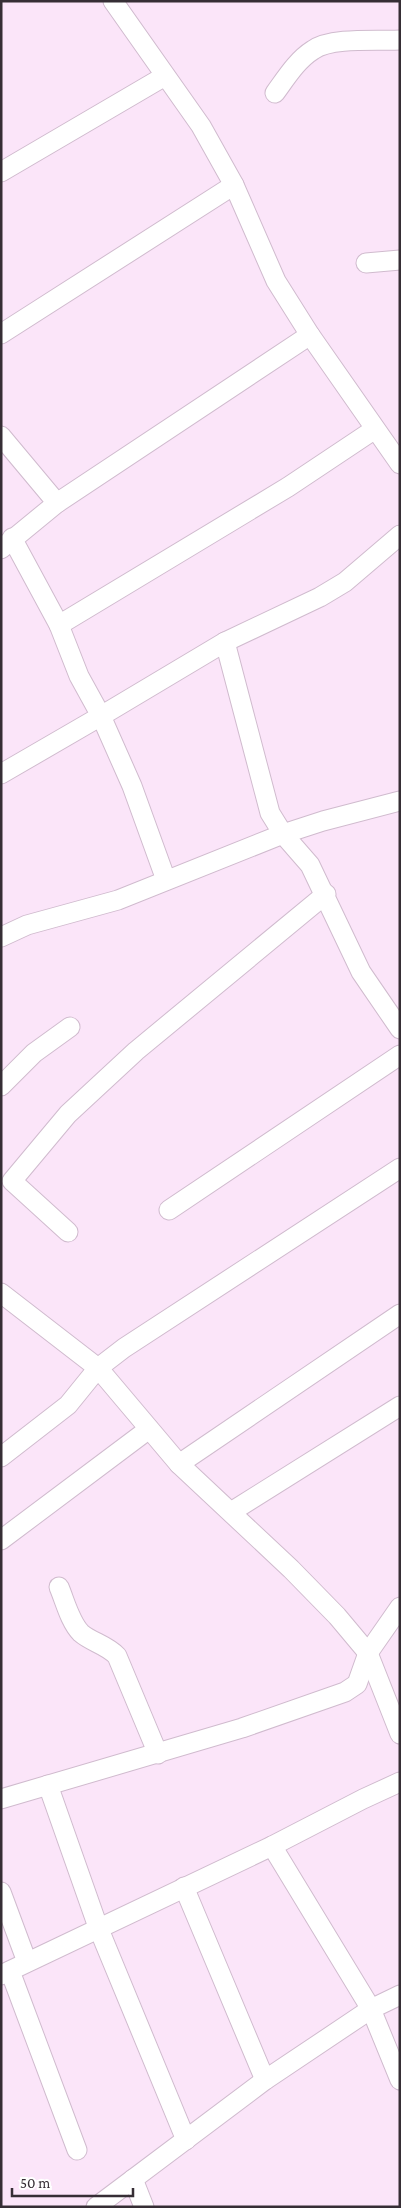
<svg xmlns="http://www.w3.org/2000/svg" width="401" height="2208" viewBox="0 0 401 2208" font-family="'Crimson Pro',serif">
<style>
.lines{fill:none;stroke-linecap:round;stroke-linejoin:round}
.minor-casing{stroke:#d0bbce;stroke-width:21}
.minor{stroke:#fff;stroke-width:19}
</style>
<rect width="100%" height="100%" fill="#fbe5f9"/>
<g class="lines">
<defs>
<g id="minor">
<polyline points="113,1 201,126 234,185 276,281 310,335 400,464"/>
<path d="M275,93C286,78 297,60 313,50C331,37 377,41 400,40"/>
<polyline points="1,172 165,76"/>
<polyline points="366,263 400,260"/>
<polyline points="1,334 234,185"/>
<polyline points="1,436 57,503"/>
<polyline points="1,549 57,503 310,335"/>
<polyline points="59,625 288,487 375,429"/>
<polyline points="225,642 270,813 283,834 310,865 361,972 400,1029"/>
<polyline points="1,774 101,716 79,676 59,625 12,538"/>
<polyline points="166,880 132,786 101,716 225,642 320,597 345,582 400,535"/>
<polyline points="1,937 27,925 118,900 283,834 323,821 400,801"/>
<polyline points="1,1086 34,1053 70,1027"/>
<polyline points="169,1210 400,1055"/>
<polyline points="68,1232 12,1181 68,1114 136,1051 326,894"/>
<polyline points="1,1293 98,1368 179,1464 291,1569 337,1616 368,1653 400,1734"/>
<polyline points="1,1457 68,1405 98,1368 124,1348 400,1168"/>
<polyline points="179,1464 400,1314"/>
<polyline points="231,1512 400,1406"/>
<polyline points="1,1540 149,1429"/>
<path d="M59,1587C65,1601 70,1622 81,1633C91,1642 107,1645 117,1656L158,1754"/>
<polyline points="48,1785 98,1927 186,2140"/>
<polyline points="1,1799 242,1728 345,1692 357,1684 368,1653 400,1607"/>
<polyline points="272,1846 371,2009 400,2080"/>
<polyline points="184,1887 265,2080"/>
<polyline points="1,1892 27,1962"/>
<polyline points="10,1971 77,2150"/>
<polyline points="1,1975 272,1846 363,1799 400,1782"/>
<polyline points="133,2179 144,2207"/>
<polyline points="96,2207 265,2080 371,2009 400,1995"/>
</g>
</defs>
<use href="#minor" class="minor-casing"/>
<use href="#minor" class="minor"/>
</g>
<rect width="401" height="2208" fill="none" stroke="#362e35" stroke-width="5"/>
<path d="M12 2188v8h121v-8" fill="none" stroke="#362e35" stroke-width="2.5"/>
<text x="20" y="2188" font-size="15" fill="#362e35" stroke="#ffffff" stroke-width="4" paint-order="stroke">50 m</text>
</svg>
